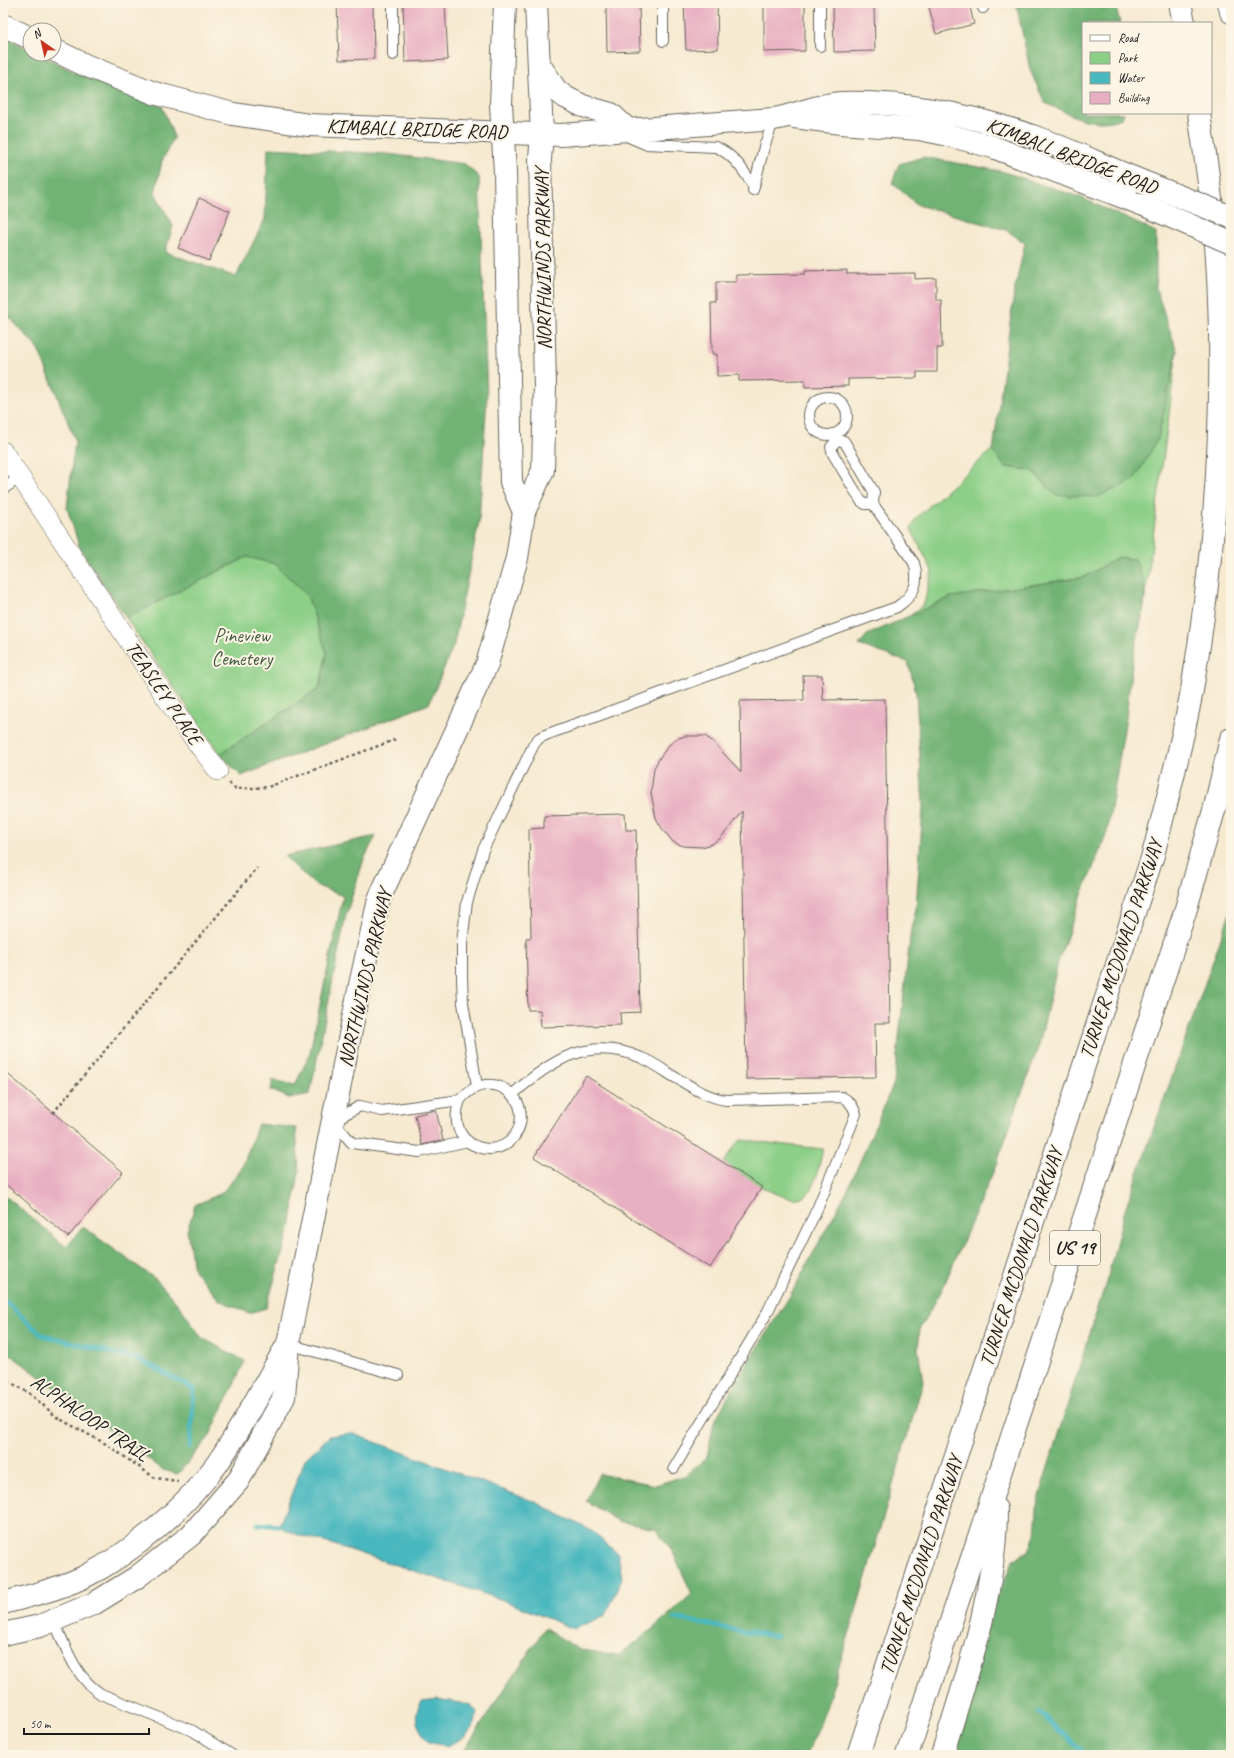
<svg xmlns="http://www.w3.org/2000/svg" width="1234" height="1758" viewBox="0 0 1234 1758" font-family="Caveat,sans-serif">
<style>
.green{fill:#8ccf87;stroke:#547652}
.forest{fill:#71b274;stroke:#466748}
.water{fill:#48b7be;stroke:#326a6d}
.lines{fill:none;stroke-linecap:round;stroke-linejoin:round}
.stream{stroke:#48b7be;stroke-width:5}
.building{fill:#e8afc2}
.service-casing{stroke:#68645b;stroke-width:12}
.minor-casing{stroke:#68645b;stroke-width:20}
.tertiary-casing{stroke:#68645b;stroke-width:24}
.motorway-casing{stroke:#68645b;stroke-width:24}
.path{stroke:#68645b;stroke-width:2.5;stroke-dasharray:3 3;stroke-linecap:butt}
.service{stroke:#fff;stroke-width:10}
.minor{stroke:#fff;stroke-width:19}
.tertiary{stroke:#fff;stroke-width:22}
.motorway{stroke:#fff;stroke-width:22}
.tertiary-bridge-casing{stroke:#68645b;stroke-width:24;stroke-linecap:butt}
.tertiary-bridge{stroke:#fff;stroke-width:22}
.labels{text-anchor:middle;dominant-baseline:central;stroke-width:4;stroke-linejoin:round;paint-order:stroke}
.shield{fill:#fcf5e5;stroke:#5f5d58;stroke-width:1}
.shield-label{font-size:19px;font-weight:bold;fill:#1c1c1c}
.street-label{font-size:20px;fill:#1c1c1c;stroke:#fcf5e5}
.park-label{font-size:20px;fill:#435b41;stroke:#fcf5e5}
</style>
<rect width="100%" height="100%" fill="#fcf5e5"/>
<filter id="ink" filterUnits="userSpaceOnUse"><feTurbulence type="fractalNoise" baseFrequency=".025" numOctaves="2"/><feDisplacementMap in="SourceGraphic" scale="8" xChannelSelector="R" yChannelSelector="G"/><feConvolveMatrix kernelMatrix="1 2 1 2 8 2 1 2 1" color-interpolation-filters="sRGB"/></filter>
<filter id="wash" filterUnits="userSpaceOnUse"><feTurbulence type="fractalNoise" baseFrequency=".012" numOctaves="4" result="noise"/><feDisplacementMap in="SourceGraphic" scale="16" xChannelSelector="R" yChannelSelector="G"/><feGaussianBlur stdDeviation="0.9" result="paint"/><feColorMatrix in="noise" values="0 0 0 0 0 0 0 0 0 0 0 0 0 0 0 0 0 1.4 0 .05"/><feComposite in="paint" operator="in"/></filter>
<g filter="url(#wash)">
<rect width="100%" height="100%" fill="#f6ead1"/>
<g class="green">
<polygon points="1177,351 1144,607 1144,582 1118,557 1085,577 951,597 911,615 924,604 932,571 911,529 916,518 994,448 1005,467 1032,470 1056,495 1158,439"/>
<polygon points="247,557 275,564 307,595 327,653 319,688 220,754 126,618"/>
<path d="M741,1140L823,1149C820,1160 815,1188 807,1195C787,1209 741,1174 724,1163L736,1144Z"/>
</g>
<g class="forest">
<path d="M1016,3H1115L1120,23H1083V113H1124L1122,118C1091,129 1073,115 1045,103L1030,70Z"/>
<polygon points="3,36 30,50 30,54 39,54 78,74 162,106 174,137 162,161 155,193 173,226 165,252 236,277 265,219 268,148 388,154 465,164 479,177 487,397 479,522 454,644 429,704 241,776 220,754 320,688 327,653 307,595 275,564 247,557 126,618 80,549 67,508 75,440 38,349 3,310"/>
<polygon points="923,157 1001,171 1080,197 1156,232 1156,289 1177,351 1158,439 1134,480 1098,497 1056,495 1032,470 1005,467 993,451 1014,293 1025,243 1006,230 918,205 892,183 899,164"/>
<polygon points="1118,557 1135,559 1144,582 1144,607 1132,663 1126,718 1107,833 1080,900 1059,959 1039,1045 997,1163 942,1290 920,1328 918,1349 923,1382 851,1628 825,1711 807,1755 461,1755 545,1628 580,1650 619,1655 649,1632 692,1594 672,1550 655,1529 618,1521 586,1501 599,1474 656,1485 684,1476 707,1457 714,1422 746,1365 790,1296 848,1189 894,1083 911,929 916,909 923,807 916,692 908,662 859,645 867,635 951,597 1085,577"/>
<polygon points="376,836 364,859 346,915 310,1094 289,1098 271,1090 273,1080 295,1085 309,1056 343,896 315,885 284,856"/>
<polygon points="1231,910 1231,1755 950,1755 997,1596 1013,1560 1029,1552 1035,1534 1038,1499 1108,1276 1124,1212"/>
<polygon points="258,1124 296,1128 299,1172 290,1228 266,1308 249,1313 219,1300 194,1270 187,1231 195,1205 222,1193 242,1168"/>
<polygon points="3,1194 66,1247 83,1227 157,1280 181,1308 202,1338 245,1361 209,1437 178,1474 163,1470 3,1349"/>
</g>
<g class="water">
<polygon points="351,1433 533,1501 592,1531 618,1554 622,1578 606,1615 574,1629 500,1599 331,1544 295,1534 279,1526 305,1459 330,1436"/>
<path d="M437,1699L471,1705L477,1712L475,1724L465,1737L447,1746L428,1742C418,1727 411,1718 422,1701Z"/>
</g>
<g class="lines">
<g class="stream">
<polyline points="3,1299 42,1335 140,1360 194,1389 190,1447"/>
<polyline points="258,1524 279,1526"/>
<polyline points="675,1618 744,1632 777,1636"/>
<polyline points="1039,1712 1087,1755"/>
</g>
</g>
<g id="blocks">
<g class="building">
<polygon points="337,3 373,3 374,59 339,60"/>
<polygon points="403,3 445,3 448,60 405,62"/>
<polygon points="606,3 639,3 640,51 607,52"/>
<polygon points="684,3 717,3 718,49 686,50"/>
<polygon points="764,3 805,3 805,51 764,52"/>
<polygon points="833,3 874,3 875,51 834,52"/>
<polygon points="928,3 969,3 974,24 936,34"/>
<polygon points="199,198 230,211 209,261 178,248"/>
<polygon points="847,270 847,274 915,273 915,279 936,278 936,300 941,300 942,348 937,348 937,372 917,372 917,378 848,379 848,386 805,387 805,380 739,381 739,375 717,376 717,354 712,354 711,303 716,303 716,282 736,282 736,275 805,274 805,271"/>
<polygon points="803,675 822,675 823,700 885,699 890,1023 875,1023 876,1077 746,1079 742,811 721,838 712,844 702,847 683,846 673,842 661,827 656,818 651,793 654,768 659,759 668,746 676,739 685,736 705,736 712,741 741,772 740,701 804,700"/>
<polygon points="625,814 626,830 636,830 640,1012 620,1013 621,1025 541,1027 540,1010 528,1010 526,938 531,938 529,829 544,828 544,816"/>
<polygon points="3,1070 123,1172 68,1237 3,1182"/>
<polygon points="586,1076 762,1187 710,1268 534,1157"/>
<polygon points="436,1110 443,1140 422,1145 415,1115"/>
</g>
</g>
</g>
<g filter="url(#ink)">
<use href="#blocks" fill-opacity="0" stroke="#68645b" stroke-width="1"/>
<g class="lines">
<defs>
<g id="service">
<polyline points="393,3 393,55"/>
<polyline points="982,3 983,8"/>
<polyline points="663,41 663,3"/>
<polyline points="820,46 820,3"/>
<path d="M624,135L645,144L716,147C734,155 744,171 754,187"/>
<polyline points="753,190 764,147 774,119"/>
<circle cx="828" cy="416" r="19"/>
<polyline points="837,440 831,447 833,454 861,501 865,504 873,504"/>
<polyline points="3,489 21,477"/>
<path d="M477,1086L463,1003L462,977V942L467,902L483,850L534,744L539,738L548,734L897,607C914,595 920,583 914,563L873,504L874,492L844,441L837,440L833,434"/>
<path d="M512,1095C551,1060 589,1035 642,1058C652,1062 662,1069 671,1075C689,1085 705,1097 726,1100L842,1097C850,1101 853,1106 856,1114L818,1207L767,1313L674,1468"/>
<path d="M460,1100C441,1151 509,1167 520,1124C522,1114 520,1103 513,1096C497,1078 474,1083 460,1100L382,1111L360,1106L333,1121L352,1143L419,1152L468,1141"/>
<polyline points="288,1344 398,1375"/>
<path d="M54,1621C66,1648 75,1677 101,1694L193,1731L232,1755"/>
</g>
<polyline id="minor" points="3,451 188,731 218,771"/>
<g id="tertiary">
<polyline points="505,3 501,104 505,172 511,482 524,512"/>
<polyline points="3,25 30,38"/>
<path d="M54,50L85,65L154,93L233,114L309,125L561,135L774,119C797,115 818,104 842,103C906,101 974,116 1035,137C1071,150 1106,167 1141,181"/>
<polyline points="539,64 556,90 565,97 583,106 611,114 627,129"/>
<polyline points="794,117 841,123 919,129 944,134 993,147 1144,205"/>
<path d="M3,1603C30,1596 58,1589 84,1577C132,1553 185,1508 217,1464C243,1427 263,1386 286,1347"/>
<polyline points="3,1634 40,1626 95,1603 137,1577 191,1535 238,1481 284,1397 288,1344 360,985 379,899 487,664 517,558 524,512 543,470 545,387 540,159 542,134 536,3"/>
</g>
<g id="motorway">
<polyline points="1180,3 1184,23"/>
<polyline points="1229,3 1231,12"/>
<path d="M858,1755L1153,855C1167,800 1182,745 1192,690C1216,548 1226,402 1217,259C1214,210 1206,161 1199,113"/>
<polyline points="907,1755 1185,912 1215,807 1231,739"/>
<path d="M942,1755C967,1675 996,1594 996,1509"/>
</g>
</defs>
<use href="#service" class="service-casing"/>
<use href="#minor" class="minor-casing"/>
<use href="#tertiary" class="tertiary-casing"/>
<use href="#motorway" class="motorway-casing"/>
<g class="path">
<polyline points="229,783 236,789 268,787 397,739"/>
<polyline points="53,1113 257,868"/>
<polyline points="3,1378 29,1393 58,1418 106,1444 155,1478 178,1481"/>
</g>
<use href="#service" class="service"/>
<use href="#minor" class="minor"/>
<use href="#tertiary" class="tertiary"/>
<use href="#motorway" class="motorway"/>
<defs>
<g id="tertiary-bridge">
<polyline points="1141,181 1231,217"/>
<polyline points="1144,205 1231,243"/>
</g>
</defs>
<use href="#tertiary-bridge" class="tertiary-bridge-casing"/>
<use href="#tertiary-bridge" class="tertiary-bridge"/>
</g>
</g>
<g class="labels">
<rect class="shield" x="1050" y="1231" width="50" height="34" rx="3"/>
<g class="shield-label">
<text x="1075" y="1248">US 19</text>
</g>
<g class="street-label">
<text transform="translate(417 129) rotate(2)">KIMBALL BRIDGE ROAD</text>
<text transform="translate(1072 156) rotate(21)">KIMBALL BRIDGE ROAD</text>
<text transform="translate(543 259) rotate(-91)">NORTHWINDS PARKWAY</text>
<text transform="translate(164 693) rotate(56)">TEASLEY PLACE</text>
<text transform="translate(1121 949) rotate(-72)">TURNER MCDONALD PARKWAY</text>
<text transform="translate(365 978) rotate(-77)">NORTHWINDS PARKWAY</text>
<text transform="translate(1021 1257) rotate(-72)">TURNER MCDONALD PARKWAY</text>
<text transform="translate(90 1418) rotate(34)">ALPHALOOP TRAIL</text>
<text transform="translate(921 1565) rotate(-72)">TURNER MCDONALD PARKWAY</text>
</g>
<g class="park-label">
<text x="242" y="635">Pineview<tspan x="242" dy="23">Cemetery</tspan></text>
</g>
</g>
<rect width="1234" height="1758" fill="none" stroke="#fcf5e5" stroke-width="16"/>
<rect x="1082" y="22" width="130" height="92" fill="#fcf5e5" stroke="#a29e95"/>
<rect x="1090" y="35" width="20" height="6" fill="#ffffff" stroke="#a29e95"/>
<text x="1118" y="42" font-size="12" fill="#1c1c1c">Road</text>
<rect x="1090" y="52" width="20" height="12" fill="#8ccf87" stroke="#a29e95"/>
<text x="1118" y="62" font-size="12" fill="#1c1c1c">Park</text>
<rect x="1090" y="72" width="20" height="12" fill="#48b7be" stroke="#a29e95"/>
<text x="1118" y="82" font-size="12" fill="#1c1c1c">Water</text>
<rect x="1090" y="92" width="20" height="12" fill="#e8afc2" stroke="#a29e95"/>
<text x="1118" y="102" font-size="12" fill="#1c1c1c">Building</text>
<g transform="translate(42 42) rotate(326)"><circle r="19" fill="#fcf5e5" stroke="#a29e95"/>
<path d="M0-3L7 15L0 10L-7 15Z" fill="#c8321e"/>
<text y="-6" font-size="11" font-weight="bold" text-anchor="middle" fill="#1c1c1c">N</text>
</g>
<path d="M24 1728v6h125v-6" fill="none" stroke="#1c1c1c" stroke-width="2"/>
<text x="30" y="1728" font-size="12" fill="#1c1c1c" stroke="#fcf5e5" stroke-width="3" paint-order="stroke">50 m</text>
</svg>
